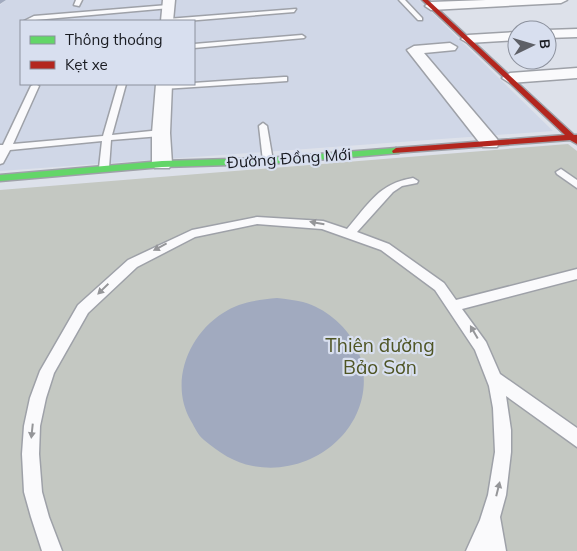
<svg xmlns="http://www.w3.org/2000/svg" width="577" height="551" viewBox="0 0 577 551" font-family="Mulish,sans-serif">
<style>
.built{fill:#d0d7e7;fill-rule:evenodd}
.green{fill:#c4c8c2}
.water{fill:#a1aabf}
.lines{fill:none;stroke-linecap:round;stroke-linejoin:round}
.canal{fill:#a1aabf;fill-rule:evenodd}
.lane-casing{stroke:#9ea1a8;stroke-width:3}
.street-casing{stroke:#9ea1a8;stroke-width:3}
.fast-casing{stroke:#9ea1a8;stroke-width:3}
.jam-casing{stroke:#9ea1a8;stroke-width:3}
.lane{fill:#fafafc;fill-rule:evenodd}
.street{fill:#fafafc;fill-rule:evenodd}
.fast{fill:#63d668;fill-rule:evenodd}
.jam{fill:#b3261e;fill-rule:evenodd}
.oneway{fill:#959699}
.labels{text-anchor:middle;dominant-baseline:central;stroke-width:4.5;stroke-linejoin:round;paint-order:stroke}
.far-street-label{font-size:16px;fill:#191b21;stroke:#d8dfef}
.park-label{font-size:19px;fill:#4f5524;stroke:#d8dfef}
</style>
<rect width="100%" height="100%" fill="#dde1ea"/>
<path class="built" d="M6,0H419L553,131L0,171V5ZM21,21H194V84H21Z"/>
<polygon class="green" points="568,144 577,151 577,551 0,551 0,190"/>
<path class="water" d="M277,298C286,299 295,300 303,302C325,308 345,325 355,344C388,412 323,479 253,466C234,463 219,452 204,440C198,435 195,428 191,421C169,383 188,335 223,313C239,302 258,300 277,298Z"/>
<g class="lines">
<polygon class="canal" points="0,0 6,0 0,4"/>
<defs>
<g id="lane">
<polygon points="76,0 82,0 79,6 74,5"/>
<polygon points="399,0 405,0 422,18 422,20 418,20"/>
<polygon points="168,5 170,8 24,21 34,16"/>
<polygon points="296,9 294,12 186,21 164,21 167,19"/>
<polygon points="302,35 305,37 304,38 194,48 194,44"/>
<polygon points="284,77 287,77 287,81 163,89 159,87 163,85"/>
<polygon points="35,84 39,86 13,144 103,136 118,84 126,84 112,135 161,130 165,133 161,136 111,140 109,168 104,171 99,168 102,141 10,150 3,163 0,164 0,145 3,145 31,86"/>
<polygon points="263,123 267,126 273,161 268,164 263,161 259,126"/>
<polygon points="561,169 577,180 577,188 557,174 556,172"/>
<path d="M413,178L418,181L417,183L402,186L393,192L357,232L389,244L444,283L456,300L577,269V279L462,309L486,342L500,374L577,428V447L506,396L511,430V452L506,495L500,517L506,551H466L480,520L488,495L495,452L493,408L489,386L475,350L435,290L381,250L322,229L257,224L195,237L137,267L88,313L54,373L46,398L40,426L39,454L42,492L49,517L62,551H42L31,517L24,492L22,454L24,426L30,398L40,371L78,305L128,260L192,230L257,217L323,221L347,229C368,205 379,183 413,178Z"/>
</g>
<g id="street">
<polygon points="163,0 175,0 173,21 161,21"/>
<polygon points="486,0 567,0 561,3 431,10 425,6 431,2"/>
<polygon points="577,29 577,37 547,38 547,30"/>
<polygon points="517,32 517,40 468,43 461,39 468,35"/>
<polygon points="450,43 457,47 455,50 424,53 497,139 499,143 497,147 483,147 407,50 414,46"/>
<polygon points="577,68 577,78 510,83 502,78 510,73"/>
<polygon points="156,84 172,84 170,133 172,164 169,168 155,168 152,164 152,133"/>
</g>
<polygon id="fast" points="396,148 400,151 399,153 268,164 162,167 0,181 0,175 162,161 268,158"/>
<polygon id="jam" points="422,0 428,0 574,135 577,135 577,144 570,140 393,153 392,151 396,148 565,135"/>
</defs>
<use href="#lane" class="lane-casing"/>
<use href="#street" class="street-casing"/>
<use href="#fast" class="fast-casing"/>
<use href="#jam" class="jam-casing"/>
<use href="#lane" class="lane"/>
<use href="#street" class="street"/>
<use href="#fast" class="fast"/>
<use href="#jam" class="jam"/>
</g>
<defs><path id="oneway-solid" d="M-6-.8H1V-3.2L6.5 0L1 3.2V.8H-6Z" transform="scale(1.25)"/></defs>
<g class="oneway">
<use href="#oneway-solid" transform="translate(317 223) rotate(-170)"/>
<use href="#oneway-solid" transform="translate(160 247) rotate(152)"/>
<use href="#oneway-solid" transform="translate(103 289) rotate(136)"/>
<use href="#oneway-solid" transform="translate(474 332) rotate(-120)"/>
<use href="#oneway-solid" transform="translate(32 431) rotate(96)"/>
<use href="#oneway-solid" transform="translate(498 489) rotate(-76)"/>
</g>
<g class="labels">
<g class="far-street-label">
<text transform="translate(289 158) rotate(-4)">Đường Đồng Mới</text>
</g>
<g class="park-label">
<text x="380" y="345">Thiên đường<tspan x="380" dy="22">Bảo Sơn</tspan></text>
</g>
</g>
<rect x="20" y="20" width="175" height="65" fill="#d8dfef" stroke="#8c919d"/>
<rect x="30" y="36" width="25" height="8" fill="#63d668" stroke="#8c919d"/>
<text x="65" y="45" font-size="15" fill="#191b21">Thông thoáng</text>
<rect x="30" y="61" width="25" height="8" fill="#b3261e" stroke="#8c919d"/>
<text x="65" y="70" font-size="15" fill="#191b21">Kẹt xe</text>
<g transform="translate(532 45) rotate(85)"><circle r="24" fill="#d8dfef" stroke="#8c919d"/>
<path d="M0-4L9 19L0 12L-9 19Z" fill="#5e6067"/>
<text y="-8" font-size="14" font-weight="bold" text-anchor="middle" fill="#191b21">B</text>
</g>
</svg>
